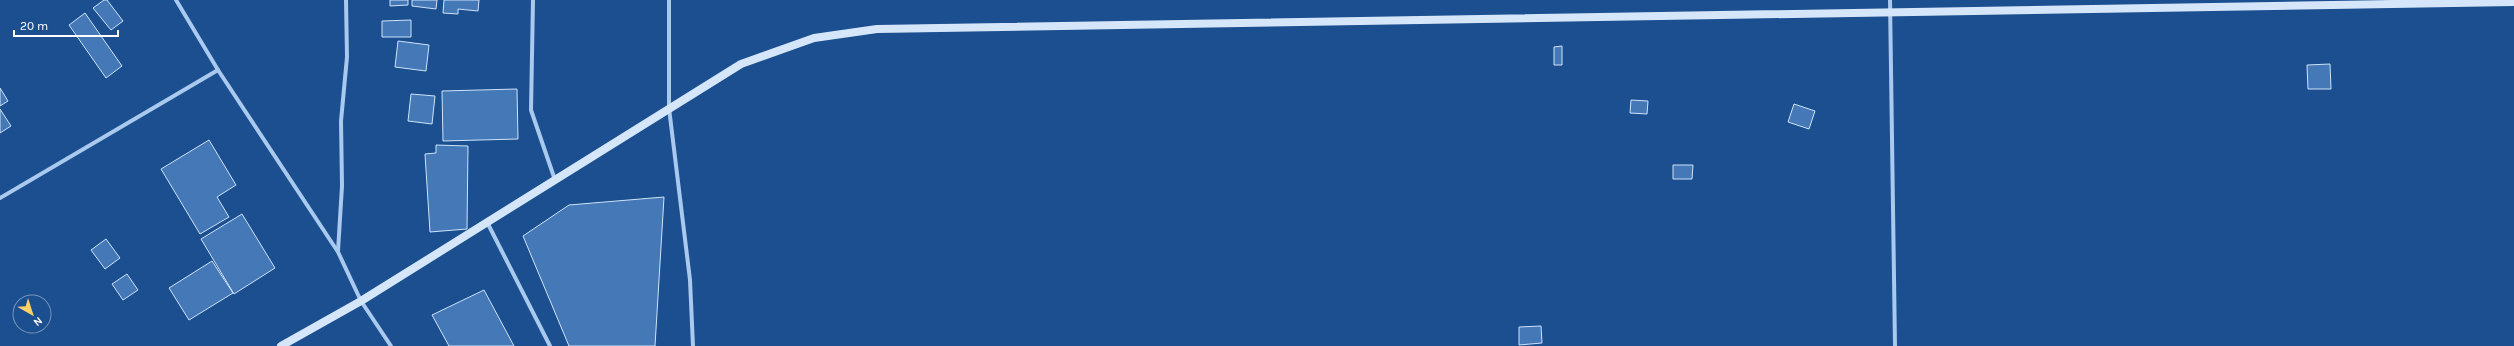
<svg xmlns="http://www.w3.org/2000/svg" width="2514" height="346" viewBox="0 0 2514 346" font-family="Karla,sans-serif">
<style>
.building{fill:#4478b7;stroke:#cfe3fa}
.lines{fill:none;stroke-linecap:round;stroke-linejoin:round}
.street{stroke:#a9c9ee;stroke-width:4}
.secondary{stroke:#d6e6fa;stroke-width:8}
</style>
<rect width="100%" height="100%" fill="#1b4f8f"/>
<g class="building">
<polygon points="104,0 107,0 123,21 111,30 93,8"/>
<polygon points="390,0 408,0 408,5 390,6"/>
<polygon points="412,0 437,0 436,9 412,6"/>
<polygon points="444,0 479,0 478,11 458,9 458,14 443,13"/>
<polygon points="85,13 122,66 106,78 69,25"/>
<polygon points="411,20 411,37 382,37 382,21"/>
<polygon points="398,41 429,45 426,71 395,67"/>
<polygon points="1562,46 1562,65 1554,65 1554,47"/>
<polygon points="2330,64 2331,89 2308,89 2307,65"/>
<polygon points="0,88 8,101 0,106"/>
<polygon points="517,89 518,139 443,141 442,91"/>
<polygon points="411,94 435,96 432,124 408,121"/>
<polygon points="1631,100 1648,101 1647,114 1630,113"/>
<polygon points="1794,104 1815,111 1809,129 1788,122"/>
<polygon points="0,109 11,126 0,133"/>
<polygon points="209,140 236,185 217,197 229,217 200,234 161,169"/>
<polygon points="436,145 468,146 467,229 430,232 425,154 436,153"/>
<polygon points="1673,165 1693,165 1692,179 1673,179"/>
<polygon points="664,197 655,346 569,346 523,236 569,205"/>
<polygon points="242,214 275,268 234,294 201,239"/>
<polygon points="106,239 120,258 105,269 91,250"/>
<polygon points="212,261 233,293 189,320 169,288"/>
<polygon points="127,274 138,290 123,300 112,284"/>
<polygon points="484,290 514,346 449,346 432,315"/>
<polygon points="1541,326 1542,343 1519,345 1519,327"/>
</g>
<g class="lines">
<g class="street">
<polyline points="176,0 218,70 338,252 361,301 391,346"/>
<polyline points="533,0 531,110 555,180"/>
<polyline points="669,0 669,108 690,280 693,346"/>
<polyline points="1890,0 1895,346"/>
<polyline points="0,198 218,70"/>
<polyline points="487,222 550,346"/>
<polyline points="338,251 342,186 341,121 347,57 346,0"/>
</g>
<polyline class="secondary" points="281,346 361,301 741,64 814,38 877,29 2514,2"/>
</g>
<g transform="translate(32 314) rotate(141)"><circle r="19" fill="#1b4f8f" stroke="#7695bc"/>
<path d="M0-3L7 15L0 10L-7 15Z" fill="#ffd166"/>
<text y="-6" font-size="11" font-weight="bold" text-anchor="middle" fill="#ffffff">N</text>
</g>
<path d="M14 30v6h104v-6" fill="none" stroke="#ffffff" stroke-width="2"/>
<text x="20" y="30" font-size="12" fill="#ffffff" stroke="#1b4f8f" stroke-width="3" paint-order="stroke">20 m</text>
</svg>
